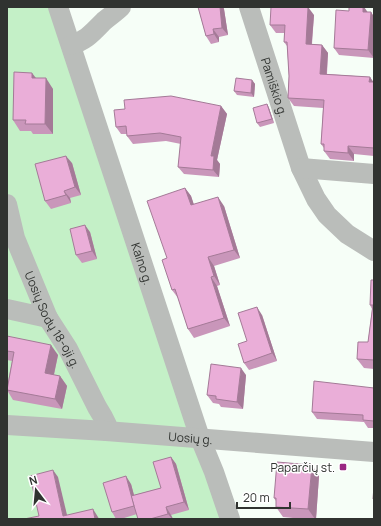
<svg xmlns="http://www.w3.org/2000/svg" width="381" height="526" viewBox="0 0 381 526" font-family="Manrope,sans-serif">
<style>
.green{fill:#c4f0c7}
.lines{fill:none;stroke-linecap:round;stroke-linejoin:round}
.minor{stroke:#babdba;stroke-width:20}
.wall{fill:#c996ba}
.shaded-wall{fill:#a47a97}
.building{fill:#eaaed8;stroke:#a47a97}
.poi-dot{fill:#9a2783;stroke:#fff;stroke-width:1.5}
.labels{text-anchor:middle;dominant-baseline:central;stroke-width:3;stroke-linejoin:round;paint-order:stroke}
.street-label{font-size:12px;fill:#303330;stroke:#fff}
.poi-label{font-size:12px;fill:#303330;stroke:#fff;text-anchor:end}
</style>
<rect width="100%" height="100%" fill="#f6fef7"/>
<polygon class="green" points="7,7 54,7 227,519 7,519"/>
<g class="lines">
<g class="minor">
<path id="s1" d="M58,7L200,438L214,472L230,519"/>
<path id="s2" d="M249,7L301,168L316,199L327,215L347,234L374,251"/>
<path d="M71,45C87,40 92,33 104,21C110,16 116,12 121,7"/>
<polyline points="301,168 374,174"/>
<path id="s3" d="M7,204L15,238L48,318L68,349L97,407L103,417L107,425L106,431"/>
<polyline points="7,309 48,318"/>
<path id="s4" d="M7,425L106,431L374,452"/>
</g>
</g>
<g class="wall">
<polygon points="198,7 223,7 224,9 228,35 219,37 219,42 211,44 206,36"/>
<polygon points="349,7 364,7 367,12 371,12 374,17 374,58 339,55 334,48 349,11"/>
<polygon points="314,15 312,44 322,45 328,53 327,74 370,77 373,82 374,82 374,156 354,154 354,161 330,159 324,151 324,148 321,144 323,108 294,106 288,98 289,76 287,46 284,42 284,33 276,33 270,25"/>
<polygon points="36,78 53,89 53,134 33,134 31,131 20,131 13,120"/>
<polygon points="252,80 255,84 254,97 237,95 234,91"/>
<polygon points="267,104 269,108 274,123 260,127 257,123"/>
<polygon points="221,106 227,114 217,160 220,164 219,177 184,174 178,167 181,144 166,141 133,144 127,136 127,134 121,134 116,127"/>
<polygon points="72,163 81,195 70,198 71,203 51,209 45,201"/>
<polygon points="185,188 191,196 194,205 224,206 240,258 214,266 220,285 217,286 230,326 194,338 188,329 178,298 172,290 167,258"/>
<polygon points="90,232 97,259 82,263 76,255"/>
<polygon points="374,280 374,369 364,368 357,359 368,342 372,309 370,305"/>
<polygon points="262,315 277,361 249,370 244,363 247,341"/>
<polygon points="7,336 58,355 54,375 60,376 67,386 62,409 13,400 7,390 7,387 12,361 7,360"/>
<polygon points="246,375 243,409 221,407 219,404 213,403 207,395"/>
<polygon points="374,388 374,428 368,428 364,422 317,419 312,412"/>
<polygon points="171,457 176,464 189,510 171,515 173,519 138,519 137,514 121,519 116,519 112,512 131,484 134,495 161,488"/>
<polygon points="319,476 316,519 303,519 283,517 276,507 276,501 274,498"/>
</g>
<g class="shaded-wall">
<polygon points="220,7 223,7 224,9 228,35 222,28"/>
<polygon points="308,7 314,15 311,52 306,44"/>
<polygon points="363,7 364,7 369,14 363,12"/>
<polygon points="371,12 374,17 374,58 368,50"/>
<polygon points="213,29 219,37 219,42 214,34"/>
<polygon points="322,45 328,53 326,82 320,74"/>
<polygon points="32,73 40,83 32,78"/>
<polygon points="370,77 374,83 369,82"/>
<polygon points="46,78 53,89 53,134 45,124"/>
<polygon points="252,80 255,84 254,97 251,93"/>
<polygon points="267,104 269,108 274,123 272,119"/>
<polygon points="221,106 227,114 217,160 220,164 219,177 213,170 211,156"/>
<polygon points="348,146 354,154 354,161 348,153"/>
<polygon points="66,156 72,163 81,195 75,187"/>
<polygon points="185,188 191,196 197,214 191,205"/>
<polygon points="64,191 70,198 71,203 66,195"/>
<polygon points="218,197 224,206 240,258 234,250"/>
<polygon points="85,225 90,232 97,259 92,251"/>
<polygon points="208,257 214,266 220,285 214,276"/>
<polygon points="211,277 217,286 230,326 224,318"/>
<polygon points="257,307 262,315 277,361 272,353"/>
<polygon points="51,345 58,355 52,383 45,373"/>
<polygon points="241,368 246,375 243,409 237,402"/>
<polygon points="60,376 67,386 62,409 55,399"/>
<polygon points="171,457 176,464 189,510 184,502"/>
<polygon points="312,465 319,476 316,519 315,519 308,509"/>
<polygon points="53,470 58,477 68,519 63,516"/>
<polygon points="126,476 131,484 139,514 134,506"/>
<polygon points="166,507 171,515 173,519 172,519 168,514"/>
<polygon points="93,509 98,517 99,519 95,519"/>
</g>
<g class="building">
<polygon points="198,7 220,7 222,28 213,29 214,34 206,36"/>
<polygon points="271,7 308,7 306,44 322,45 320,74 370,77 369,82 374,82 374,148 348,146 348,153 324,151 324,144 321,144 324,100 288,98 289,76 287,42 284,42 285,25 270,25"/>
<polygon points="349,7 363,7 363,12 371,12 368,50 334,48 336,10 349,11"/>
<polygon points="14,72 32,73 32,78 46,78 45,124 25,124 26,120 13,120"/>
<polygon points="236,78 252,80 251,93 234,91"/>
<polygon points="171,96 221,106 211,156 214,156 213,170 178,167 181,137 160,133 127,136 126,126 116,127 114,110 125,109 124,100"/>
<polygon points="267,104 272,119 257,123 253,108"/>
<polygon points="66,156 75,187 64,191 66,195 45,201 35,164"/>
<polygon points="185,188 191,205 218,197 234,250 208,257 214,276 211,277 224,318 188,329 175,289 172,290 162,260 167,258 147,201"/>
<polygon points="85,225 92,251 76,255 70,229"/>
<polygon points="371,280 374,280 374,360 357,359 358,342 368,342 373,305 370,305"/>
<polygon points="257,307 272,353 244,363 238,344 247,341 238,313"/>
<polygon points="7,336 51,345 45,373 60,376 55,399 7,390 14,352 7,351"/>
<polygon points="211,364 241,368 237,402 216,399 216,396 207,395"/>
<polygon points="314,381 374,388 374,421 363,420 363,415 312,412"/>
<polygon points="171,457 184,502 166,507 168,514 150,519 138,519 131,496 161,488 153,462"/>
<polygon points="277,462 312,465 308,509 276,507 276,498 274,498"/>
<polygon points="53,470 63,516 93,509 95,519 24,519 39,516 30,476"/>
<polygon points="126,476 134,506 112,512 103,483"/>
<polygon points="374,486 374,499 373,499"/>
</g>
<rect class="poi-dot" x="339" y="463" width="8" height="8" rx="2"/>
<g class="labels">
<g class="street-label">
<text stroke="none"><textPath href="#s2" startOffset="84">Pamiškio g.</textPath></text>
<text stroke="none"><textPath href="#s1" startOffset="270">Kalno g.</textPath></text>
<text stroke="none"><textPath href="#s3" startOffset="125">Uosių Sodų 18-oji g.</textPath></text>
<text stroke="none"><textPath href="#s4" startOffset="184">Uosių g.</textPath></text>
</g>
<g class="poi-label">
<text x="335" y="467">Paparčių st.</text>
</g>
</g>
<rect width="381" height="526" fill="none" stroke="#303330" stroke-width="16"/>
<g transform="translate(36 490) rotate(344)" stroke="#ffffff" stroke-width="3" paint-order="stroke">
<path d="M0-3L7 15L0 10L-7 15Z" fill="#303330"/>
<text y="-6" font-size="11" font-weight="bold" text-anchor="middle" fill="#303330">N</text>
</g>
<path d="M237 502v6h53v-6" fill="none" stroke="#303330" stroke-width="2"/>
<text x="243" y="502" font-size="12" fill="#303330" stroke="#ffffff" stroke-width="3" paint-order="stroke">20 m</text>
</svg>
